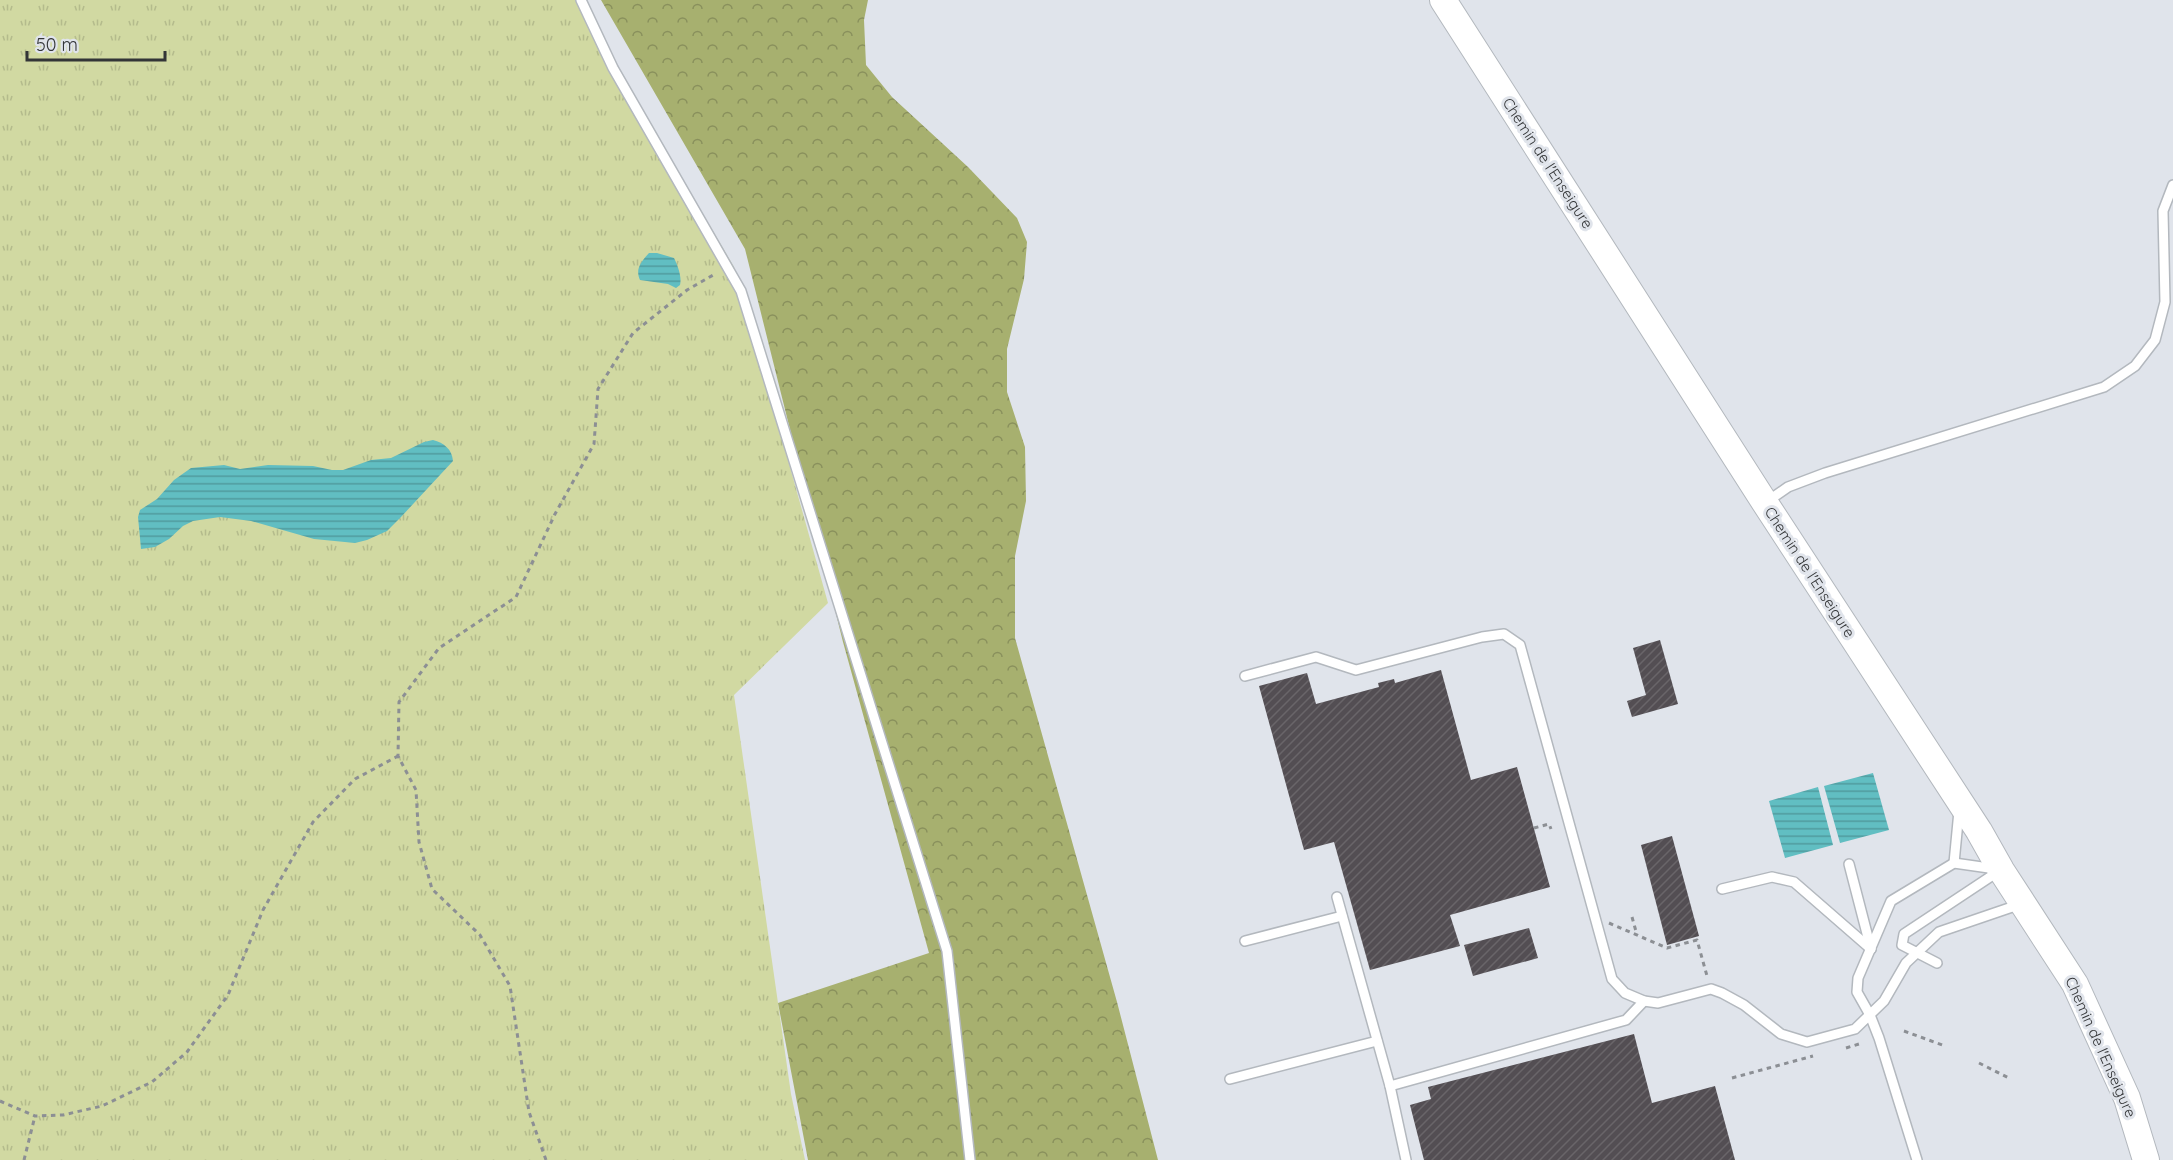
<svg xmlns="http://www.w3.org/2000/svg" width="2173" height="1160" viewBox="0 0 2173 1160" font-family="Quicksand,sans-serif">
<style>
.grass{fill:url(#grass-tufts)}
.forest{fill:url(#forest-crowns)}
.water{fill:url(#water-rules)}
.building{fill:url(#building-hatch)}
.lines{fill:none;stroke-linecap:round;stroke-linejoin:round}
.lane-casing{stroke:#b3b8be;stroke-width:12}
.secondary-casing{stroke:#b3b8be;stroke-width:28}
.path{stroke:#8c8f94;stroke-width:3;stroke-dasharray:4.5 4.5;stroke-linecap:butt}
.lane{stroke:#fff;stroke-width:9}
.secondary{stroke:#fff;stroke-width:26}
.labels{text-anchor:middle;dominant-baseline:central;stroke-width:6;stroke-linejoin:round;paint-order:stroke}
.street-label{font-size:15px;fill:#333537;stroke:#e0e4eb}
</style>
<defs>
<pattern id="grass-tufts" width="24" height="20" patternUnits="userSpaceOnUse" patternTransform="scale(1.5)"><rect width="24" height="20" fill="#d1d9a2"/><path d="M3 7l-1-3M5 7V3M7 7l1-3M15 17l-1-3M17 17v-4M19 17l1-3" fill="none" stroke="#b4bb8c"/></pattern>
<pattern id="forest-crowns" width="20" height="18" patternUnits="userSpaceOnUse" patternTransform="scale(1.5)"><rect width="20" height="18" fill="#a7b06f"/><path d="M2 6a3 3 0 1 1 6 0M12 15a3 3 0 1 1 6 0" fill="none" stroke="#89905c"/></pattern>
<pattern id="water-rules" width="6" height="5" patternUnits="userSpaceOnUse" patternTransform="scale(1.5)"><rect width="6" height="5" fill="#61bec2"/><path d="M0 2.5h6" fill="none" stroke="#519b9e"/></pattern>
<pattern id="building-hatch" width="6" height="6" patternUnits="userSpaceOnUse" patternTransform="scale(1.5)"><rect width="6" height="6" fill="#534e53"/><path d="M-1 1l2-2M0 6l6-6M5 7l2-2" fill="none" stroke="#696569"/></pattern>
</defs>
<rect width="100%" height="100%" fill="#e0e4eb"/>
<polygon class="grass" points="0,0 577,0 734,267 828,603 734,695 791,1094 805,1160 0,1160"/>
<polygon class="forest" points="601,0 868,0 864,20 866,65 892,97 968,167 1017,218 1027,242 1024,279 1007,349 1007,392 1025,447 1026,501 1015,556 1015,638 1117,1002 1158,1160 808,1160 778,1003 929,953 843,642 745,249"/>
<g class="water">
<path d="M649,253H657L674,258C678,266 682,277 680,285L676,288L668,284L640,280C635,269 641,262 649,253Z"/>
<path d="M433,440C444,443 452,449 453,461L401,517L387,531L367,540L355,543L314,539L251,521L220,517L193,521L183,526L169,539L155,547L141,549L138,517L140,510L157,499L174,480L191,468L224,465L240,469L268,465L313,466L332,470H343L371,460L391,458L424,442Z"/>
<polygon points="1873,773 1889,830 1840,843 1824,786"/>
<polygon points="1818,787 1833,845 1785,858 1769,801"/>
</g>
<g class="building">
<polygon points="1660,640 1678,704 1632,717 1627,701 1646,695 1633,648"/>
<polygon points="1441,670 1471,780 1517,767 1550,887 1450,915 1460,946 1370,970 1334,842 1304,850 1259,686 1307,673 1316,704 1379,687 1378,683 1394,679 1395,683"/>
<polygon points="1672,836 1699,936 1667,945 1641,845"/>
<polygon points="1529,928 1538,958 1473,976 1464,945"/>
<polygon points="1634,1034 1652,1103 1715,1086 1735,1160 1424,1160 1410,1105 1431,1099 1428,1087"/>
</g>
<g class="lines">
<defs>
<g id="lane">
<polyline points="581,0 613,68 741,291 947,951 970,1160"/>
<polyline points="1765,503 1788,487 1825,473 2104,387 2135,366 2155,340 2165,302 2163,211 2173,185"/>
<polyline points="1245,676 1316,657 1356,670 1482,637 1504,634 1520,645 1612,979 1625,993 1644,1001 1658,1003 1711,989 1722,993 1744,1005 1781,1034 1807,1042 1855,1029 1884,1001 1906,963 1939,932 2021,904"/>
<polyline points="1954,863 1959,811"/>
<polyline points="1849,864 1871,949"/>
<polyline points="1722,889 1772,877 1794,882 1871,949"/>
<polyline points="1337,897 1390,1086 1406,1160"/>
<polyline points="1245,941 1342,916"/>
<polyline points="1937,963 1902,945 1904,934 1999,871"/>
<polyline points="1230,1079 1377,1041"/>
<polyline points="1390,1086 1626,1020 1644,1001"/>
<polyline points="1917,1160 1879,1038 1870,1015 1857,992 1858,978 1891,901 1954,863 1996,869"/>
</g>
<polyline id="secondary" points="1443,0 1765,503 1979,831 2001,870 2075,984 2127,1098 2146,1160"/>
</defs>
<use href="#lane" class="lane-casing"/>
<use href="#secondary" class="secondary-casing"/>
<g class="path">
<polyline points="1534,828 1549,824 1551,829"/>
<polyline points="1632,917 1637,935"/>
<polyline points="1609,923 1667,948 1697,940 1707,976"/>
<polyline points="1904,1031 1945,1046"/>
<polyline points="1846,1048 1859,1044"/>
<polyline points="1979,1063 2011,1079"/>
<polyline points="1732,1078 1813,1056"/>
<polyline points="0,1101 35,1116 63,1115 102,1106 152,1082 187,1052 228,995 263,910 313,822 355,779 398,756"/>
<polyline points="24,1160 35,1116"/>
<polyline points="546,1160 529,1112 510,986 480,935 432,889 419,842 416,790 398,756 399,702 439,648 516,597 555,514 594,444 598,389 633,333 687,290 715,274"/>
</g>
<use href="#lane" class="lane"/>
<use href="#secondary" class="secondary"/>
</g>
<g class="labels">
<g class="street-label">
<text transform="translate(1548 163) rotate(57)">Chemin de l'Enseigure</text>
<text transform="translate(1810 572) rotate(57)">Chemin de l'Enseigure</text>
<text transform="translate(2101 1047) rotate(66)">Chemin de l'Enseigure</text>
</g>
</g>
<path d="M27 51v9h138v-9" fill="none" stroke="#333537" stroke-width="3"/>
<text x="36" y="51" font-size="18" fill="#333537" stroke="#e0e4eb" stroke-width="4.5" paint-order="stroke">50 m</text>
</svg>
